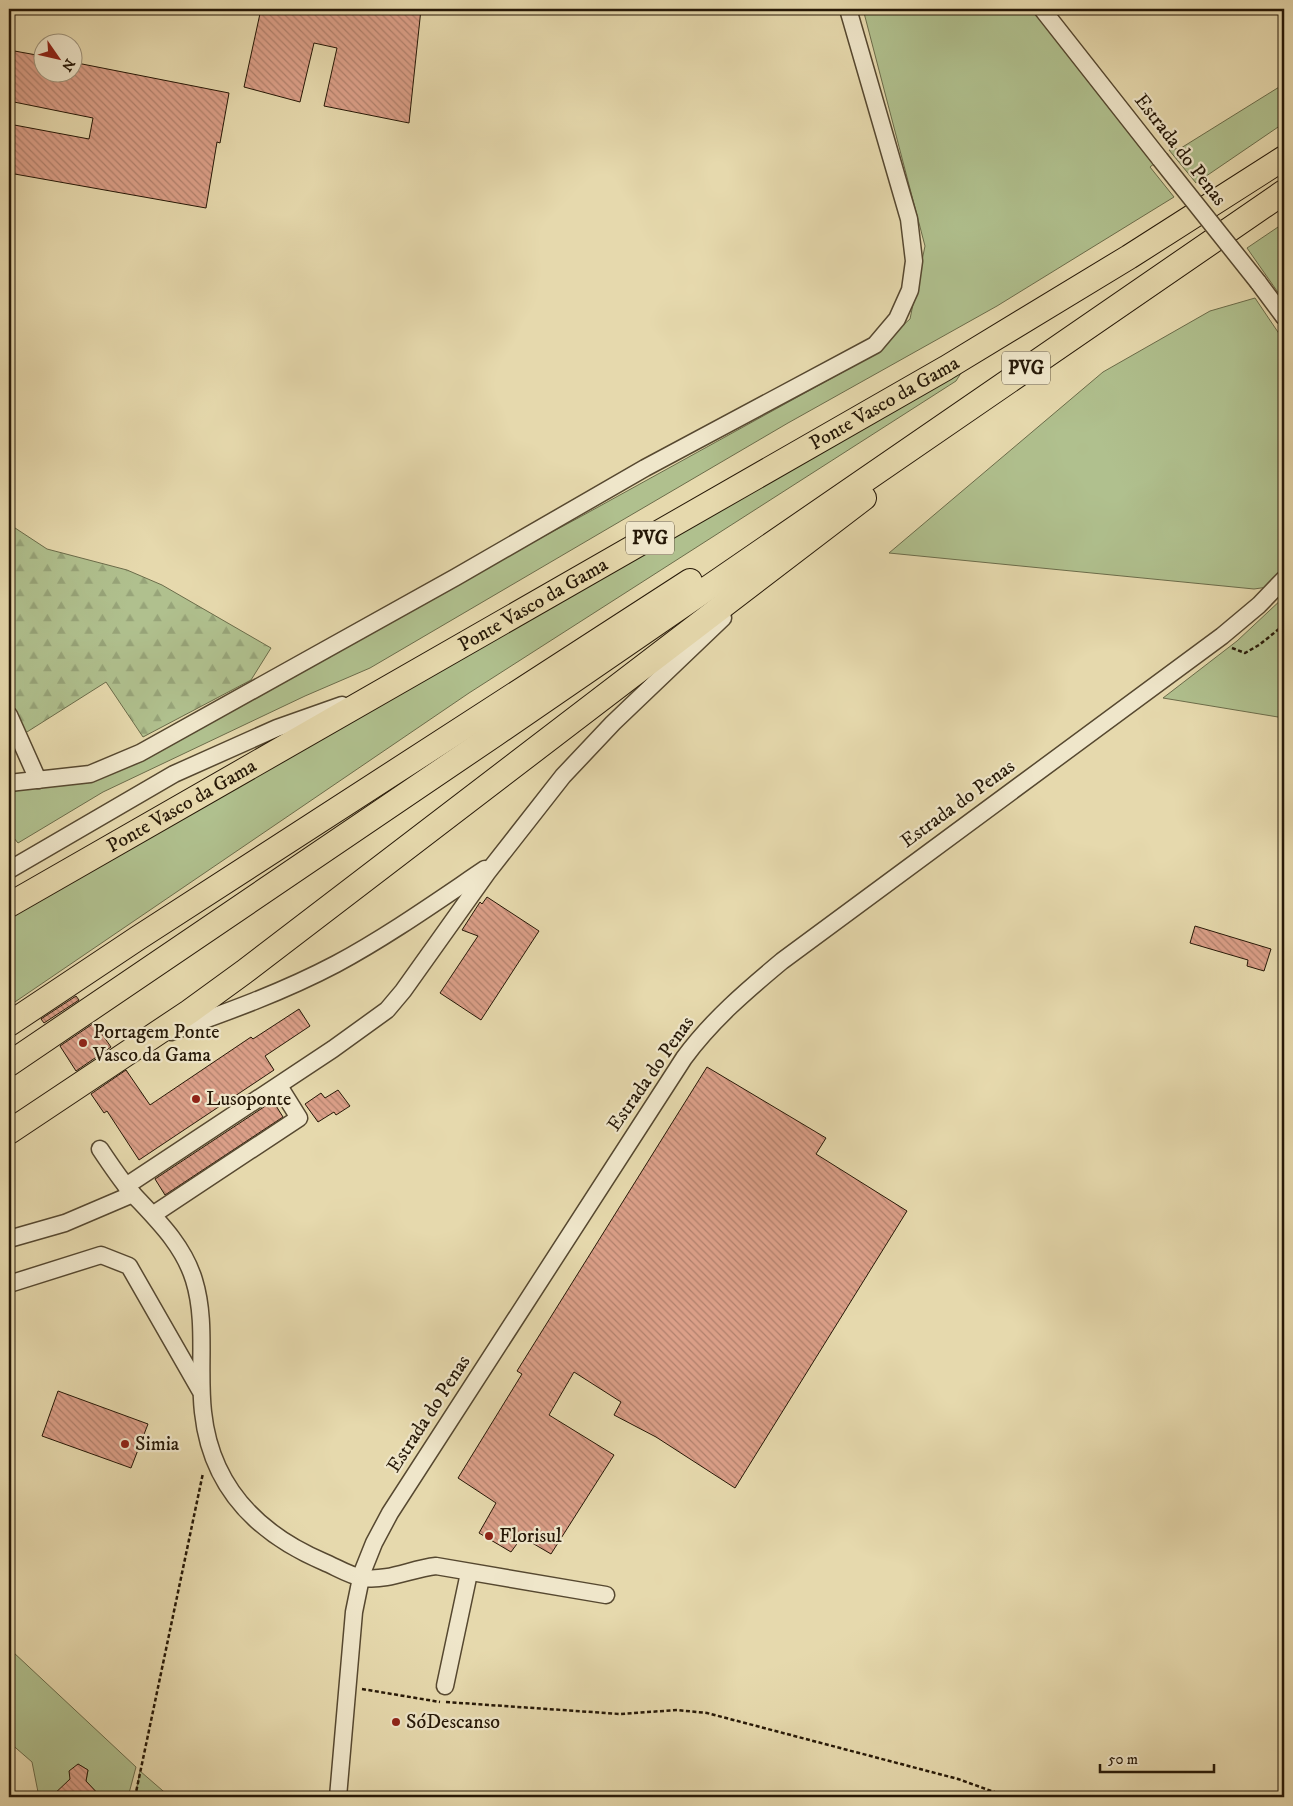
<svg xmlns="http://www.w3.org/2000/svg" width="1293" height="1806" viewBox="0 0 1293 1806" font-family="'IM FELL DW Pica',serif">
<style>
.green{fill:#b0c08e;stroke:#6b6c4a}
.forest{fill:url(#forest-firs);stroke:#6b6c4a}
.building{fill:url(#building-back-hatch);stroke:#261807}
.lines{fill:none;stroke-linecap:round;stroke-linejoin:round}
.minor-casing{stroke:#564830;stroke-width:19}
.highway-casing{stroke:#261807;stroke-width:26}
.path{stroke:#261807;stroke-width:2.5;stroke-dasharray:4 2.5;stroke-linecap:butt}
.minor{stroke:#efe6ca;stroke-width:16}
.highway{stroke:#e6d9ad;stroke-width:24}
.minor-bridge-casing{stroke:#564830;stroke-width:19;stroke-linecap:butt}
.minor-bridge{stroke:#efe6ca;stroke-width:16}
.poi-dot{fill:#8f2418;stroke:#efe6ca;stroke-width:2}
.labels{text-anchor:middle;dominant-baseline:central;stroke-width:4.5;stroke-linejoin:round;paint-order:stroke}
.shield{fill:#efe6ca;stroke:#625642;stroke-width:1}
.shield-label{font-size:19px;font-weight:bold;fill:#261807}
.street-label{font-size:20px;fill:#261807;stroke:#efe6ca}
.poi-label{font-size:20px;fill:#261807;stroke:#efe6ca;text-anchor:start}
</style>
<defs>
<pattern id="forest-firs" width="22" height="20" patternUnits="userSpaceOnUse" patternTransform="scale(1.25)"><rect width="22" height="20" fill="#b0c08e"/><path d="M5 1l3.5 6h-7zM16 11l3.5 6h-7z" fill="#97a479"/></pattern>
<pattern id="building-back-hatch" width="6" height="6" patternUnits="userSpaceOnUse" patternTransform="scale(1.25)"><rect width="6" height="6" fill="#db9f88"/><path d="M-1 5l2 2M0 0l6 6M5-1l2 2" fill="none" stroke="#b1816d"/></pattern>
</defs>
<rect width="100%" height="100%" fill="#e6d9ad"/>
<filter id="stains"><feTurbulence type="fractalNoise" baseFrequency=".004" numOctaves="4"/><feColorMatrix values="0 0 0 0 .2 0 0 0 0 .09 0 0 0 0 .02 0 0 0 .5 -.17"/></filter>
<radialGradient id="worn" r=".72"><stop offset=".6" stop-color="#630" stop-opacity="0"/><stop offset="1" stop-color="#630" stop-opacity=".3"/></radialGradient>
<g class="green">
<polygon points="863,9 1039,9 1160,159 1150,167 1174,197 997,306 788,423 370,668 305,696 103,792 18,843 9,832 9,792 90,779 580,517 861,362 910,319 925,246"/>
<polygon points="1284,84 1284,123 1196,183 1169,150 1181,148"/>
<polygon points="1284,223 1284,301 1247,248"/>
<polygon points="1255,298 1284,341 1284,568 1268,587 1254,589 889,553 1103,372 1210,311"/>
<polygon points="963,370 956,381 469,693 9,1006 9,916"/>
<polygon points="1284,597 1284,718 1163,698 1237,641"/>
<polygon points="13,1652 136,1767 128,1797 101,1797 86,1781 88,1770 78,1764 70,1779 57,1792 61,1797 39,1797 32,1762 9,1742 9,1655"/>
<polygon points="140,1771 170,1797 135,1797"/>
</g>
<polygon class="forest" points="9,524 47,549 127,570 162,585 271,648 251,680 143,737 106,682 19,737 9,715"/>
<g class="building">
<polygon points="261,9 328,9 345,12 345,9 421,9 409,123 324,106 337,48 314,43 300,102 244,87"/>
<polygon points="9,50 42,56 42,72 72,72 72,62 229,93 220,143 217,142 206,208 9,173 9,124 89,139 93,118 9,101"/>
<polygon points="487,897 539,931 481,1020 440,993 478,936 462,930 480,902 482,904"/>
<polygon points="1195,926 1271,949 1264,971 1247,966 1248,960 1190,943"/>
<polygon points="76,996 79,1000 44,1023 41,1019"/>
<polygon points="299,1009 310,1026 265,1056 274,1070 139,1160 107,1111 104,1113 91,1094 126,1070 150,1105 251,1037 253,1039"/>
<polygon points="94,1023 111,1047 76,1071 60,1046"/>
<polygon points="707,1067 826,1138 816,1154 907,1211 735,1488 656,1437 614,1415 621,1402 574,1372 549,1415 614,1455 551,1554 522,1537 511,1552 479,1533 496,1503 458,1478 522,1374 517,1371"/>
<polygon points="338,1090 350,1106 336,1115 334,1112 318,1122 305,1104 321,1093 325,1098"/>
<polygon points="273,1101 283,1117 165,1195 155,1179"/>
<polygon points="58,1391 148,1424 131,1468 42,1436"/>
<polygon points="78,1764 88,1770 86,1781 101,1797 51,1797 70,1779 69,1771"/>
</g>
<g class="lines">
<defs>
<g id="minor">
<polyline points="1042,9 1160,159"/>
<polyline points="1258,282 1284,317"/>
<polyline points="9,715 38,780"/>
<polyline points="9,783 90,774 140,753 456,577 645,468 875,345 897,319 910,290 914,261 909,219 848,9"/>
<polyline points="9,870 174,774 277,728 342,705"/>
<path d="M171,1032C227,1012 283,992 336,964C388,936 436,902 485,869"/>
<path d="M100,1149C110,1164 120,1179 131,1192C156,1219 183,1244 194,1280C207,1322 198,1368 203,1412C211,1487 258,1534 324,1562C336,1567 350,1576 363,1578C390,1581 410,1569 436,1566L606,1595"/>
<polyline points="126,1186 333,1049 387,1010 403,991 487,873 563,776 613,723 723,618"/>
<polyline points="154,1214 299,1118 279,1086"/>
<polyline points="9,1239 65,1223 133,1194"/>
<polyline points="9,1284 101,1255 129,1266 200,1390"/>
<polyline points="445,1686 469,1573"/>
<path d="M338,1797L354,1612L362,1573L374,1543L390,1513L684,1058C712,1020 746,991 782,961L1222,636L1259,605L1284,579"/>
</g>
<g id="highway">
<path id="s1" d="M9,905L946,368L1129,257L1284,158"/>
<polyline points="9,1024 138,938 690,581"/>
<polyline points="9,1064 494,735 1284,192"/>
<polyline points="9,1132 189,1012 244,972 864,498"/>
</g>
</defs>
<use href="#minor" class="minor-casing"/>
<use href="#highway" class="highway-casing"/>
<g class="path">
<polyline points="1232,648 1245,653 1259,645 1284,625"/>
<polyline points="362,1689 440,1702"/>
<polyline points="446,1702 620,1714 677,1710 707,1713 958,1779 1008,1797"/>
<polyline points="135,1797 203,1473"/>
</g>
<use href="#minor" class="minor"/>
<use href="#highway" class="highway"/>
<defs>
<polyline id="minor-bridge" points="1160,159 1258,282"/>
</defs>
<use href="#minor-bridge" class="minor-bridge-casing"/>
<use href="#minor-bridge" class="minor-bridge"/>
</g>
<g class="poi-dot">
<circle cx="83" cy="1043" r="5"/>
<circle cx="196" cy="1099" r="5"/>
<circle cx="125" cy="1444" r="5"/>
<circle cx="489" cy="1536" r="5"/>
<circle cx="396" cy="1722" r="5"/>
</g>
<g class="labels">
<g class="shield">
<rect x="1002" y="351.5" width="48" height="33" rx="4"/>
<rect x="626" y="521.5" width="48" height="33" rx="4"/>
</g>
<g class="shield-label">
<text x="1026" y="368">PVG</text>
<text x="650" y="538">PVG</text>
</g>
<g class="street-label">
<text transform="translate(1180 150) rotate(52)">Estrada do Penas</text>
<text stroke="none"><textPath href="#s1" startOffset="1009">Ponte Vasco da Gama</textPath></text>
<text stroke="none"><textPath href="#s1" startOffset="604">Ponte Vasco da Gama</textPath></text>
<text transform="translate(958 804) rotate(-36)">Estrada do Penas</text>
<text stroke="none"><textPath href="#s1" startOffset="199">Ponte Vasco da Gama</textPath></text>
<text transform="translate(651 1074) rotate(-55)">Estrada do Penas</text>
<text transform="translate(429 1414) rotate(-57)">Estrada do Penas</text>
</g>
<g class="poi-label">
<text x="93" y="1032">Portagem Ponte<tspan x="93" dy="23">Vasco da Gama</tspan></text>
<text x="206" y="1099">Lusoponte</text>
<text x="135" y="1444">Simia</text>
<text x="499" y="1536">Florisul</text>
<text x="406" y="1722">SóDescanso</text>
</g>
</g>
<rect width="1293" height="1806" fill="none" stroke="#e6d9ad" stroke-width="30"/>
<rect x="10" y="10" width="1273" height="1786" fill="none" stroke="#261807" stroke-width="2.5"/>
<rect x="15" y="15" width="1263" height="1776" fill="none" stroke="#261807"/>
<g transform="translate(58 58) rotate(124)"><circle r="24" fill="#efe6ca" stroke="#9f947c"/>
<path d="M0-4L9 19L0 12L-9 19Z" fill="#8f2418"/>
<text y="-8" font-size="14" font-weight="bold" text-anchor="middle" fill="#261807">N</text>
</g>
<path d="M1100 1764v8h114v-8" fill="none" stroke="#261807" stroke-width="2.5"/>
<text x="1108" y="1764" font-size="15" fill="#261807" stroke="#efe6ca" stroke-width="4" paint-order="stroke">50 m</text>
<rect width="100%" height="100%" filter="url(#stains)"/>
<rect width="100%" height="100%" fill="url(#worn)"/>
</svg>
